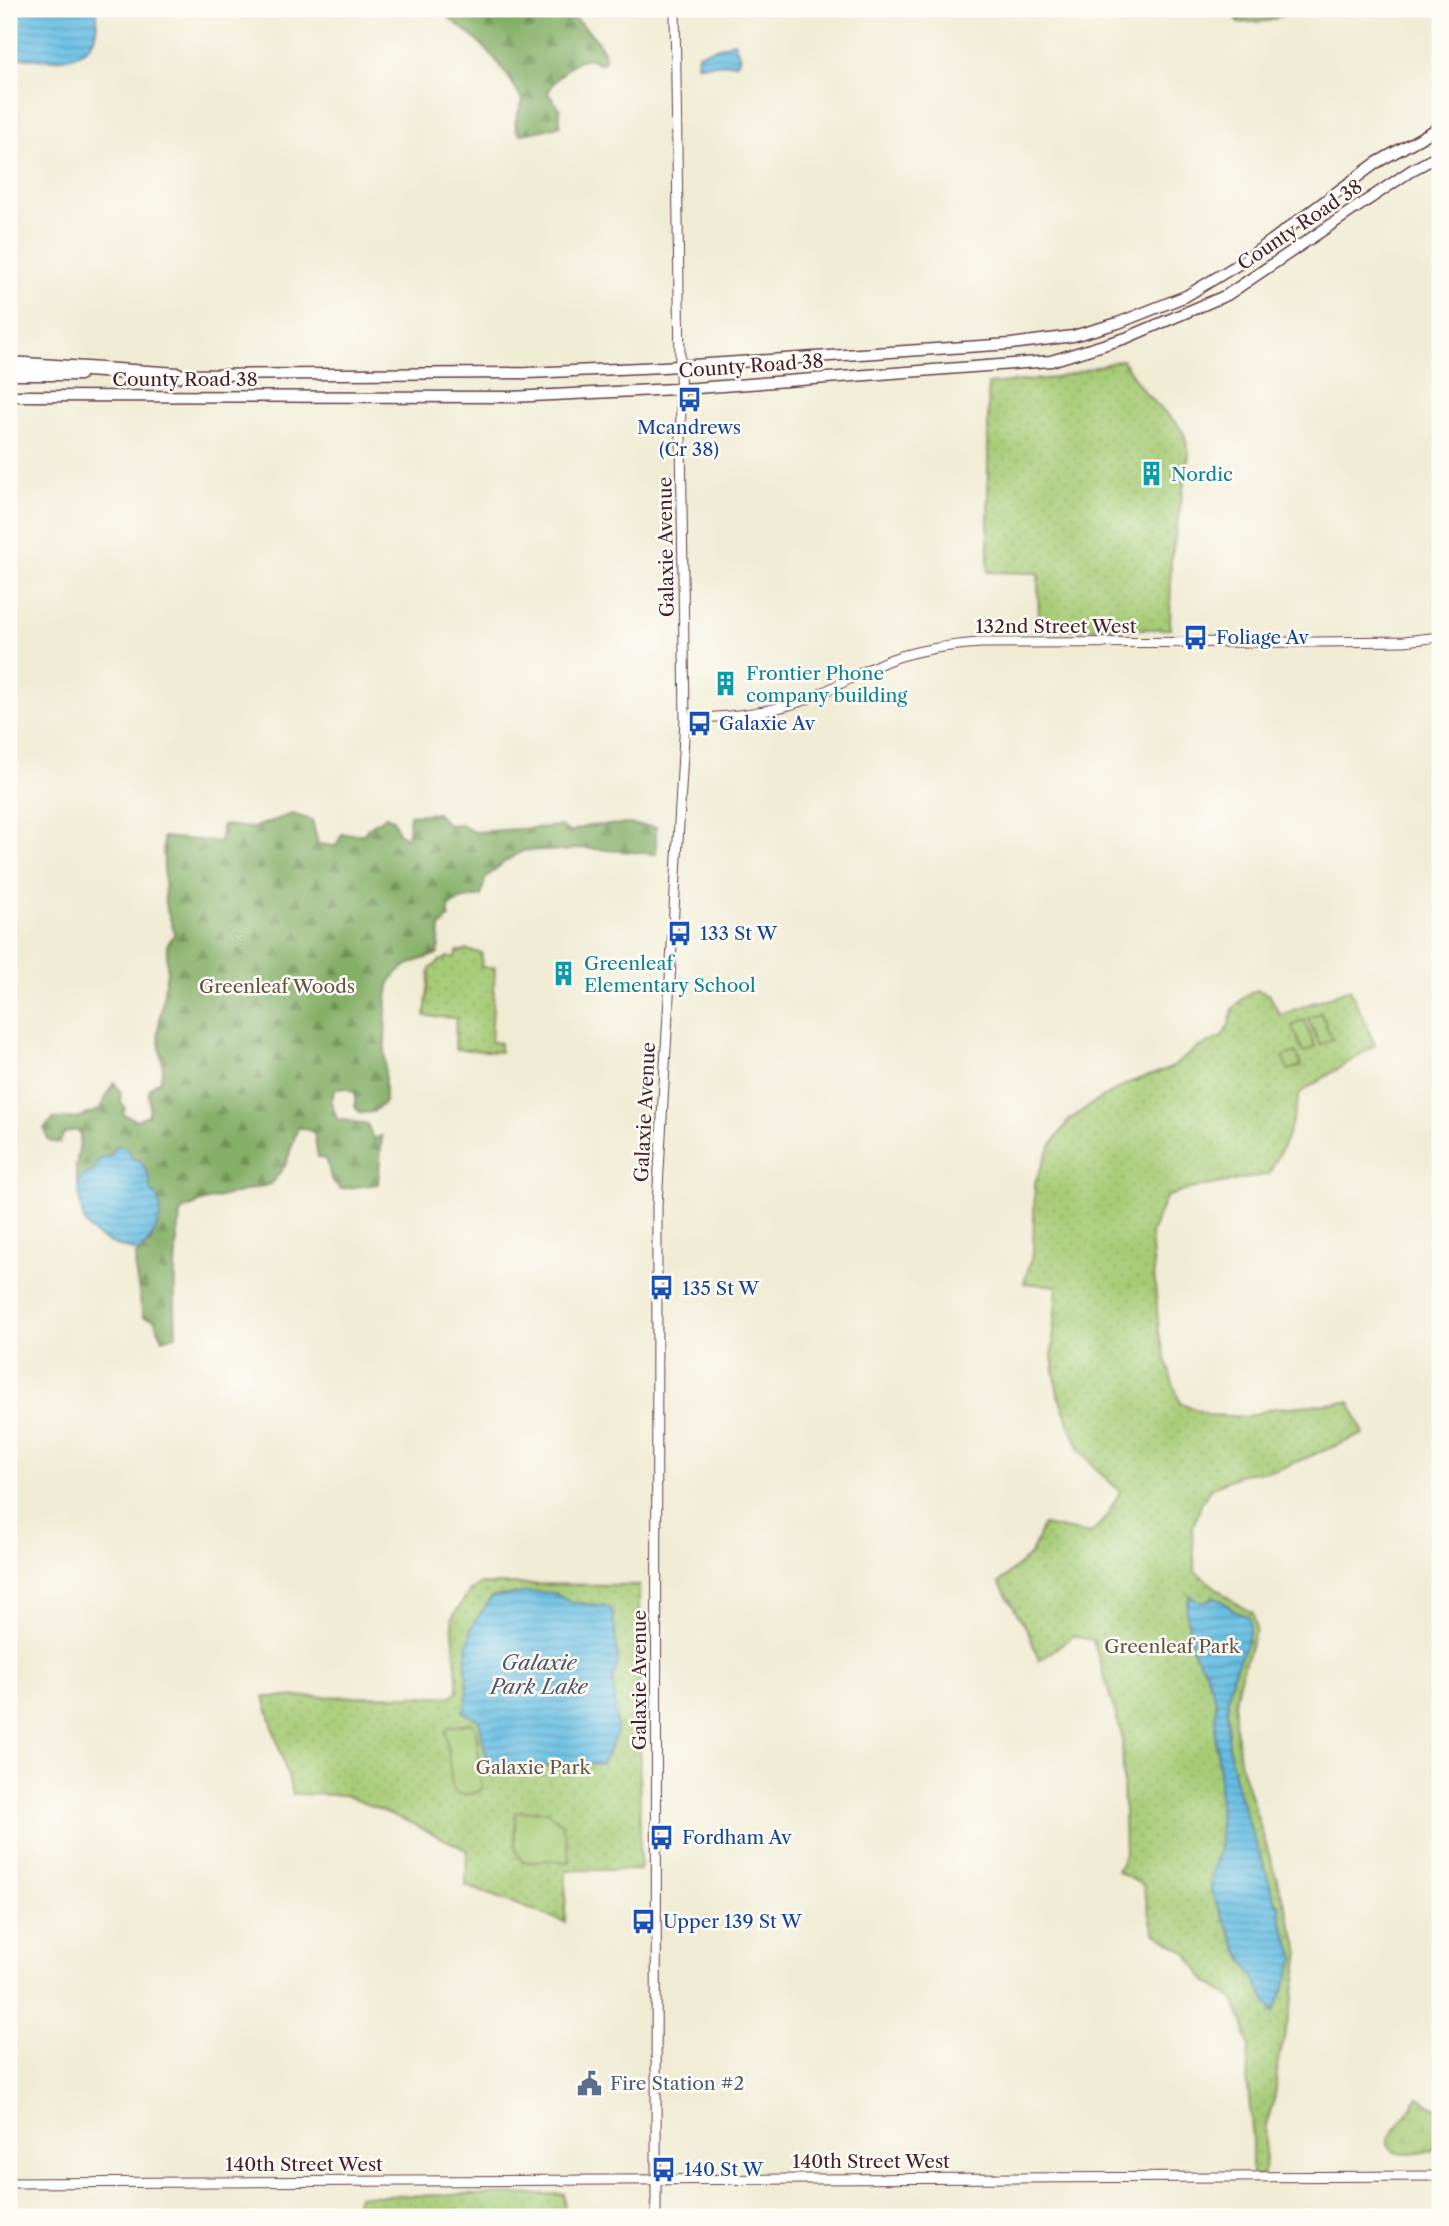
<svg xmlns="http://www.w3.org/2000/svg" width="1449" height="2226" viewBox="0 0 1449 2226" font-family="'Libre Caslon Text',serif">
<style>
.forest{fill:url(#forest-firs);stroke:#676748;stroke-width:2}
.wetland{fill:url(#wetland-marsh);stroke:#787550;stroke-width:2}
.park{fill:url(#park-dots);stroke:#787550;stroke-width:2}
.pitch{fill:#a5cb75;stroke:#787550;stroke-width:2}
.water{fill:url(#water-rules);stroke:#586e87;stroke-width:2}
.lines{fill:none;stroke-linecap:round;stroke-linejoin:round}
.tertiary-casing{stroke:#633e44;stroke-width:11}
.secondary-casing{stroke:#633e44;stroke-width:13}
.motorway-casing{stroke:#633e44;stroke-width:17}
.tertiary{stroke:#fff;stroke-width:9}
.secondary{stroke:#fff;stroke-width:10}
.motorway{stroke:#fff;stroke-width:14}
.labels{text-anchor:middle;dominant-baseline:central;stroke-width:5;stroke-linejoin:round;paint-order:stroke}
.street-label{font-size:19px;fill:#4a1f2b;stroke:#fdfcf7}
.transit-label{font-size:19px;fill:#164399;stroke:#fdfcf7;text-anchor:start}
.culture-label{font-size:19px;fill:#0d838f;stroke:#fdfcf7;text-anchor:start}
.park-label{font-size:19px;fill:#655341;stroke:#fdfcf7}
.service-label{font-size:19px;fill:#4e5e75;stroke:#fdfcf7;text-anchor:start}
.water-label{font-size:21px;font-style:italic;fill:#53576b;stroke:#fdfcf7}
</style>
<defs>
<pattern id="forest-firs" width="22" height="20" patternUnits="userSpaceOnUse" patternTransform="scale(1.75)"><rect width="22" height="20" fill="#84af66"/><path d="M5 1l3.5 6h-7zM16 11l3.5 6h-7z" fill="#6e8e54"/></pattern>
<pattern id="wetland-marsh" width="20" height="14" patternUnits="userSpaceOnUse" patternTransform="scale(1.75)"><rect width="20" height="14" fill="#a5cb75"/><path d="M1 5h8M5 5V1M11 12h8M15 12V8" fill="none" stroke="#90ae65"/></pattern>
<pattern id="park-dots" width="8" height="8" patternUnits="userSpaceOnUse" patternTransform="scale(1.75)"><rect width="8" height="8" fill="#a5cb75"/><path d="M2 2h.1M6 6h.1" fill="none" stroke="#90ae65" stroke-width="1.8" stroke-linecap="round"/></pattern>
<pattern id="water-rules" width="6" height="5" patternUnits="userSpaceOnUse" patternTransform="scale(1.75)"><rect width="6" height="5" fill="#65bee3"/><path d="M0 2.5h6" fill="none" stroke="#559ab8"/></pattern>
</defs>
<rect width="100%" height="100%" fill="#fdfcf7"/>
<filter id="ink" filterUnits="userSpaceOnUse"><feTurbulence type="fractalNoise" baseFrequency=".0143" numOctaves="2"/><feDisplacementMap in="SourceGraphic" scale="14" xChannelSelector="R" yChannelSelector="G"/><feConvolveMatrix kernelMatrix="1 2 1 2 8 2 1 2 1" color-interpolation-filters="sRGB"/></filter>
<filter id="wash" filterUnits="userSpaceOnUse"><feTurbulence type="fractalNoise" baseFrequency=".00686" numOctaves="4" result="noise"/><feDisplacementMap in="SourceGraphic" scale="28" xChannelSelector="R" yChannelSelector="G"/><feGaussianBlur stdDeviation="1.57" result="paint"/><feColorMatrix in="noise" values="0 0 0 0 0 0 0 0 0 0 0 0 0 0 0 0 0 1.4 0 .05"/><feComposite in="paint" operator="in"/></filter>
<g filter="url(#wash)">
<rect width="100%" height="100%" fill="#f0ebd3"/>
<g class="forest">
<path d="M439,9H576L574,17C586,30 605,43 605,61L600,64C595,61 591,58 584,59C573,60 552,82 548,93L560,109V125C555,128 526,134 520,134C510,124 519,112 523,101C513,83 500,63 485,48C471,34 454,23 439,9Z"/>
<polygon points="1234,9 1293,9 1291,12 1269,21 1238,23"/>
<path d="M437,813L448,825L461,824L473,832L560,826L570,832L587,826L626,824L656,827V854L582,848L564,851L525,850L504,862L485,879L481,896L460,900L449,907V917L440,928L438,954C420,960 401,964 391,981C383,994 385,1082 385,1102L373,1112L360,1113L355,1107V1093L346,1088L335,1089L331,1102L337,1119L367,1124L373,1139L382,1136L378,1184L340,1189L331,1179L327,1160L318,1157L314,1132L298,1127L286,1164L271,1184L204,1201L182,1210C173,1251 174,1293 176,1335L163,1339L154,1319L143,1317L135,1269L136,1255L151,1242L155,1230L150,1189L134,1160L112,1150L111,1156H105L94,1171L83,1176L78,1183C72,1167 82,1149 80,1131H71L63,1134L60,1143L49,1141L44,1128L54,1119L77,1118L99,1110L114,1082L121,1093L120,1102L125,1107L123,1114L136,1120L148,1115C155,1099 139,1091 160,1081L163,1068L158,1032L167,971V945L175,933L165,905L163,837L220,842L222,825L252,828L292,814L312,820L318,844L336,846L342,834H364L368,828L386,816L393,819L398,833L407,838L410,815Z"/>
</g>
<path class="wetland" d="M1419,2097L1440,2111V2144C1429,2154 1408,2156 1394,2152L1388,2146V2139L1413,2106L1415,2100Z"/>
<g class="park">
<polygon points="1122,360 1144,392 1177,424 1184,434 1189,454 1171,560 1170,629 1039,629 1038,573 988,572 988,384 1055,378"/>
<polygon points="466,950 482,953 481,967 495,967 491,1042 500,1043 500,1052 455,1049 456,1018 425,1016 430,969 441,960 444,960 447,957 454,958 458,951 461,952"/>
<polygon points="1350,989 1375,1045 1300,1093 1288,1136 1269,1174 1190,1189 1166,1197 1151,1234 1159,1333 1172,1381 1181,1404 1210,1415 1245,1417 1275,1408 1350,1402 1364,1434 1277,1470 1242,1474 1211,1488 1202,1502 1192,1530 1195,1571 1234,1602 1253,1613 1256,1629 1239,1681 1235,1702 1235,1725 1241,1766 1300,1952 1293,1999 1278,2063 1275,2096 1266,2125 1264,2176 1252,2176 1252,2128 1247,2078 1249,2047 1244,2024 1234,2000 1204,1979 1188,1954 1154,1932 1143,1885 1117,1871 1125,1855 1122,1735 1093,1640 1073,1636 1039,1661 1029,1633 999,1583 1031,1554 1043,1525 1090,1534 1105,1519 1120,1491 1100,1473 1080,1450 1058,1395 1052,1357 1057,1286 1024,1283 1033,1253 1035,1182 1049,1149 1069,1120 1101,1098 1128,1083 1171,1068 1197,1048 1222,1037 1229,1024 1233,1009 1245,996 1257,990 1269,994 1280,1015"/>
<polygon points="479,1584 639,1585 640,1870 566,1870 565,1922 466,1886 467,1850 409,1822 345,1795 293,1794 264,1697 451,1696 458,1691 452,1618 469,1592"/>
<polygon points="564,2194 565,2217 356,2217 358,2196"/>
</g>
<g class="pitch">
<polygon points="1321,1013 1332,1039 1320,1045 1308,1018"/>
<polygon points="1304,1020 1315,1047 1303,1052 1292,1026"/>
<polygon points="1296,1052 1301,1066 1288,1070 1282,1057"/>
<path d="M469,1723L473,1724L476,1729L482,1789C476,1795 463,1795 455,1793L452,1788L446,1733L447,1728Z"/>
<path d="M547,1811C568,1826 567,1838 569,1862L546,1860L524,1863C510,1852 516,1828 516,1812Z"/>
</g>
<g class="water">
<path d="M9,9H97C97,16 97,24 96,31C88,69 36,60 9,56Z"/>
<polygon points="734,42 740,57 737,63 697,65 698,54"/>
<path d="M121,1145L128,1149L132,1159H139L145,1168L150,1180V1189C171,1207 156,1237 139,1252C119,1246 89,1240 83,1217C80,1206 80,1194 78,1183L83,1176L94,1171C95,1161 102,1157 111,1156L115,1147Z"/>
<path d="M529,1592L553,1593L571,1602L607,1606L613,1612L618,1661L613,1681L617,1732L602,1764C587,1763 572,1763 557,1765C537,1767 504,1777 487,1763L480,1723L476,1718L463,1712L467,1699L466,1660L471,1628L492,1597Z"/>
<path d="M1190,1595C1196,1603 1203,1603 1212,1599V1596L1225,1603L1234,1611L1249,1617C1253,1644 1238,1654 1232,1678C1229,1689 1227,1703 1227,1715C1226,1778 1257,1840 1275,1900L1280,1906V1915L1295,1959L1274,2014L1239,1951L1211,1892V1879L1220,1846L1219,1767L1215,1734L1216,1702L1204,1667L1200,1663L1192,1647L1186,1611Z"/>
</g>
</g>
<g filter="url(#ink)">
<g class="lines">
<defs>
<g id="tertiary">
<path d="M685,719C725,717 764,714 802,701C834,690 863,669 895,658C922,649 952,645 980,643L1318,642L1404,641L1440,637"/>
<polyline points="9,2183 1440,2176"/>
<polyline points="656,2217 657,1205 685,719 675,9"/>
</g>
<g id="secondary">
<polyline points="9,375 80,375"/>
<polyline points="173,375 527,373 663,367 1011,344 1073,336 1118,323 1186,296 1244,261 1376,163 1440,127"/>
<polyline points="9,396 511,397 696,388 1051,361 1126,338 1227,295 1412,170 1440,155"/>
</g>
<polyline id="motorway" points="9,364 178,375"/>
</defs>
<use href="#tertiary" class="tertiary-casing"/>
<use href="#secondary" class="secondary-casing"/>
<use href="#motorway" class="motorway-casing"/>
<use href="#tertiary" class="tertiary"/>
<use href="#secondary" class="secondary"/>
<use href="#motorway" class="motorway"/>
</g>
</g>
<defs>
<symbol id="bus-bare" viewBox="-9 -9 18 18"><path d="M-5-6H5V4H4V6H2V4H-2V6H-4V4H-5ZM-3.5-4V0h7V-4ZM-3.5 1.2v1.5H-2V1.2ZM2 1.2v1.5H3.5V1.2Z" fill="#1a4fb4" stroke="#fdfcf7" stroke-width="2.5" paint-order="stroke"/></symbol>
<symbol id="building-bare" viewBox="-9 -9 18 18"><path d="M-4-6H4V6H1V3H-1V6H-4ZM-2.5-4.3h1.7v1.8h-1.7ZM.8-4.3h1.7v1.8H.8ZM-2.5-1h1.7V.8h-1.7ZM.8-1h1.7V.8H.8Z" fill="#0f9aa8" stroke="#fdfcf7" stroke-width="2.5" paint-order="stroke"/></symbol>
<symbol id="civic-bare" viewBox="-9 -9 18 18"><path d="M-.6-6.5H3V-4.5H.6V-3L4-1V1h2V6H-6V1h2V-1L-.6-3ZM-1.2 2.5V6h2.4V2.5Z" fill="#5c6f8a" stroke="#fdfcf7" stroke-width="2.5" paint-order="stroke"/></symbol>
</defs>
<g fill-rule="evenodd">
<use href="#bus-bare" x="672" y="382" width="35" height="35"/>
<use href="#building-bare" x="1134" y="456" width="35" height="35"/>
<use href="#bus-bare" x="1178" y="620" width="35" height="35"/>
<use href="#building-bare" x="708" y="666" width="35" height="35"/>
<use href="#bus-bare" x="682" y="706" width="35" height="35"/>
<use href="#bus-bare" x="662" y="916" width="35" height="35"/>
<use href="#building-bare" x="546" y="956" width="35" height="35"/>
<use href="#bus-bare" x="644" y="1270" width="35" height="35"/>
<use href="#bus-bare" x="644" y="1820" width="35" height="35"/>
<use href="#bus-bare" x="626" y="1904" width="35" height="35"/>
<use href="#civic-bare" x="572" y="2066" width="35" height="35"/>
<use href="#bus-bare" x="646" y="2152" width="35" height="35"/>
</g>
<g class="labels">
<g class="street-label">
<text transform="translate(1300 225) rotate(-34)">County Road 38</text>
<text transform="translate(751 366) rotate(-4)">County Road 38</text>
<text x="185" y="379">County Road 38</text>
<text transform="translate(666 547) rotate(-91)">Galaxie Avenue</text>
<text x="1056" y="626">132nd Street West</text>
<text transform="translate(645 1112) rotate(-87)">Galaxie Avenue</text>
<text transform="translate(639 1680) rotate(-90)">Galaxie Avenue</text>
<text x="871" y="2161">140th Street West</text>
<text x="304" y="2164">140th Street West</text>
</g>
<g class="transit-label">
<text x="689" y="427" text-anchor="middle">Mcandrews<tspan x="689" dy="22">(Cr 38)</tspan></text>
<text x="1216" y="637">Foliage Av</text>
<text x="719" y="723">Galaxie Av</text>
<text x="700" y="933">133 St W</text>
<text x="682" y="1288">135 St W</text>
<text x="682" y="1837">Fordham Av</text>
<text x="663" y="1921">Upper 139 St W</text>
<text x="684" y="2169">140 St W</text>
</g>
<g class="culture-label">
<text x="1171" y="474">Nordic</text>
<text x="746" y="673">Frontier Phone<tspan x="746" dy="22">company building</tspan></text>
<text x="584" y="963">Greenleaf<tspan x="584" dy="22">Elementary School</tspan></text>
</g>
<g class="park-label">
<text x="277" y="986">Greenleaf Woods</text>
<text x="1172" y="1646">Greenleaf Park</text>
<text x="533" y="1767">Galaxie Park</text>
</g>
<g class="service-label">
<text x="610" y="2083">Fire Station #2</text>
</g>
<g class="water-label">
<text x="539" y="1662">Galaxie<tspan x="539" dy="24">Park Lake</tspan></text>
</g>
</g>
<rect width="1449" height="2226" fill="none" stroke="#fdfcf7" stroke-width="35"/>
</svg>
